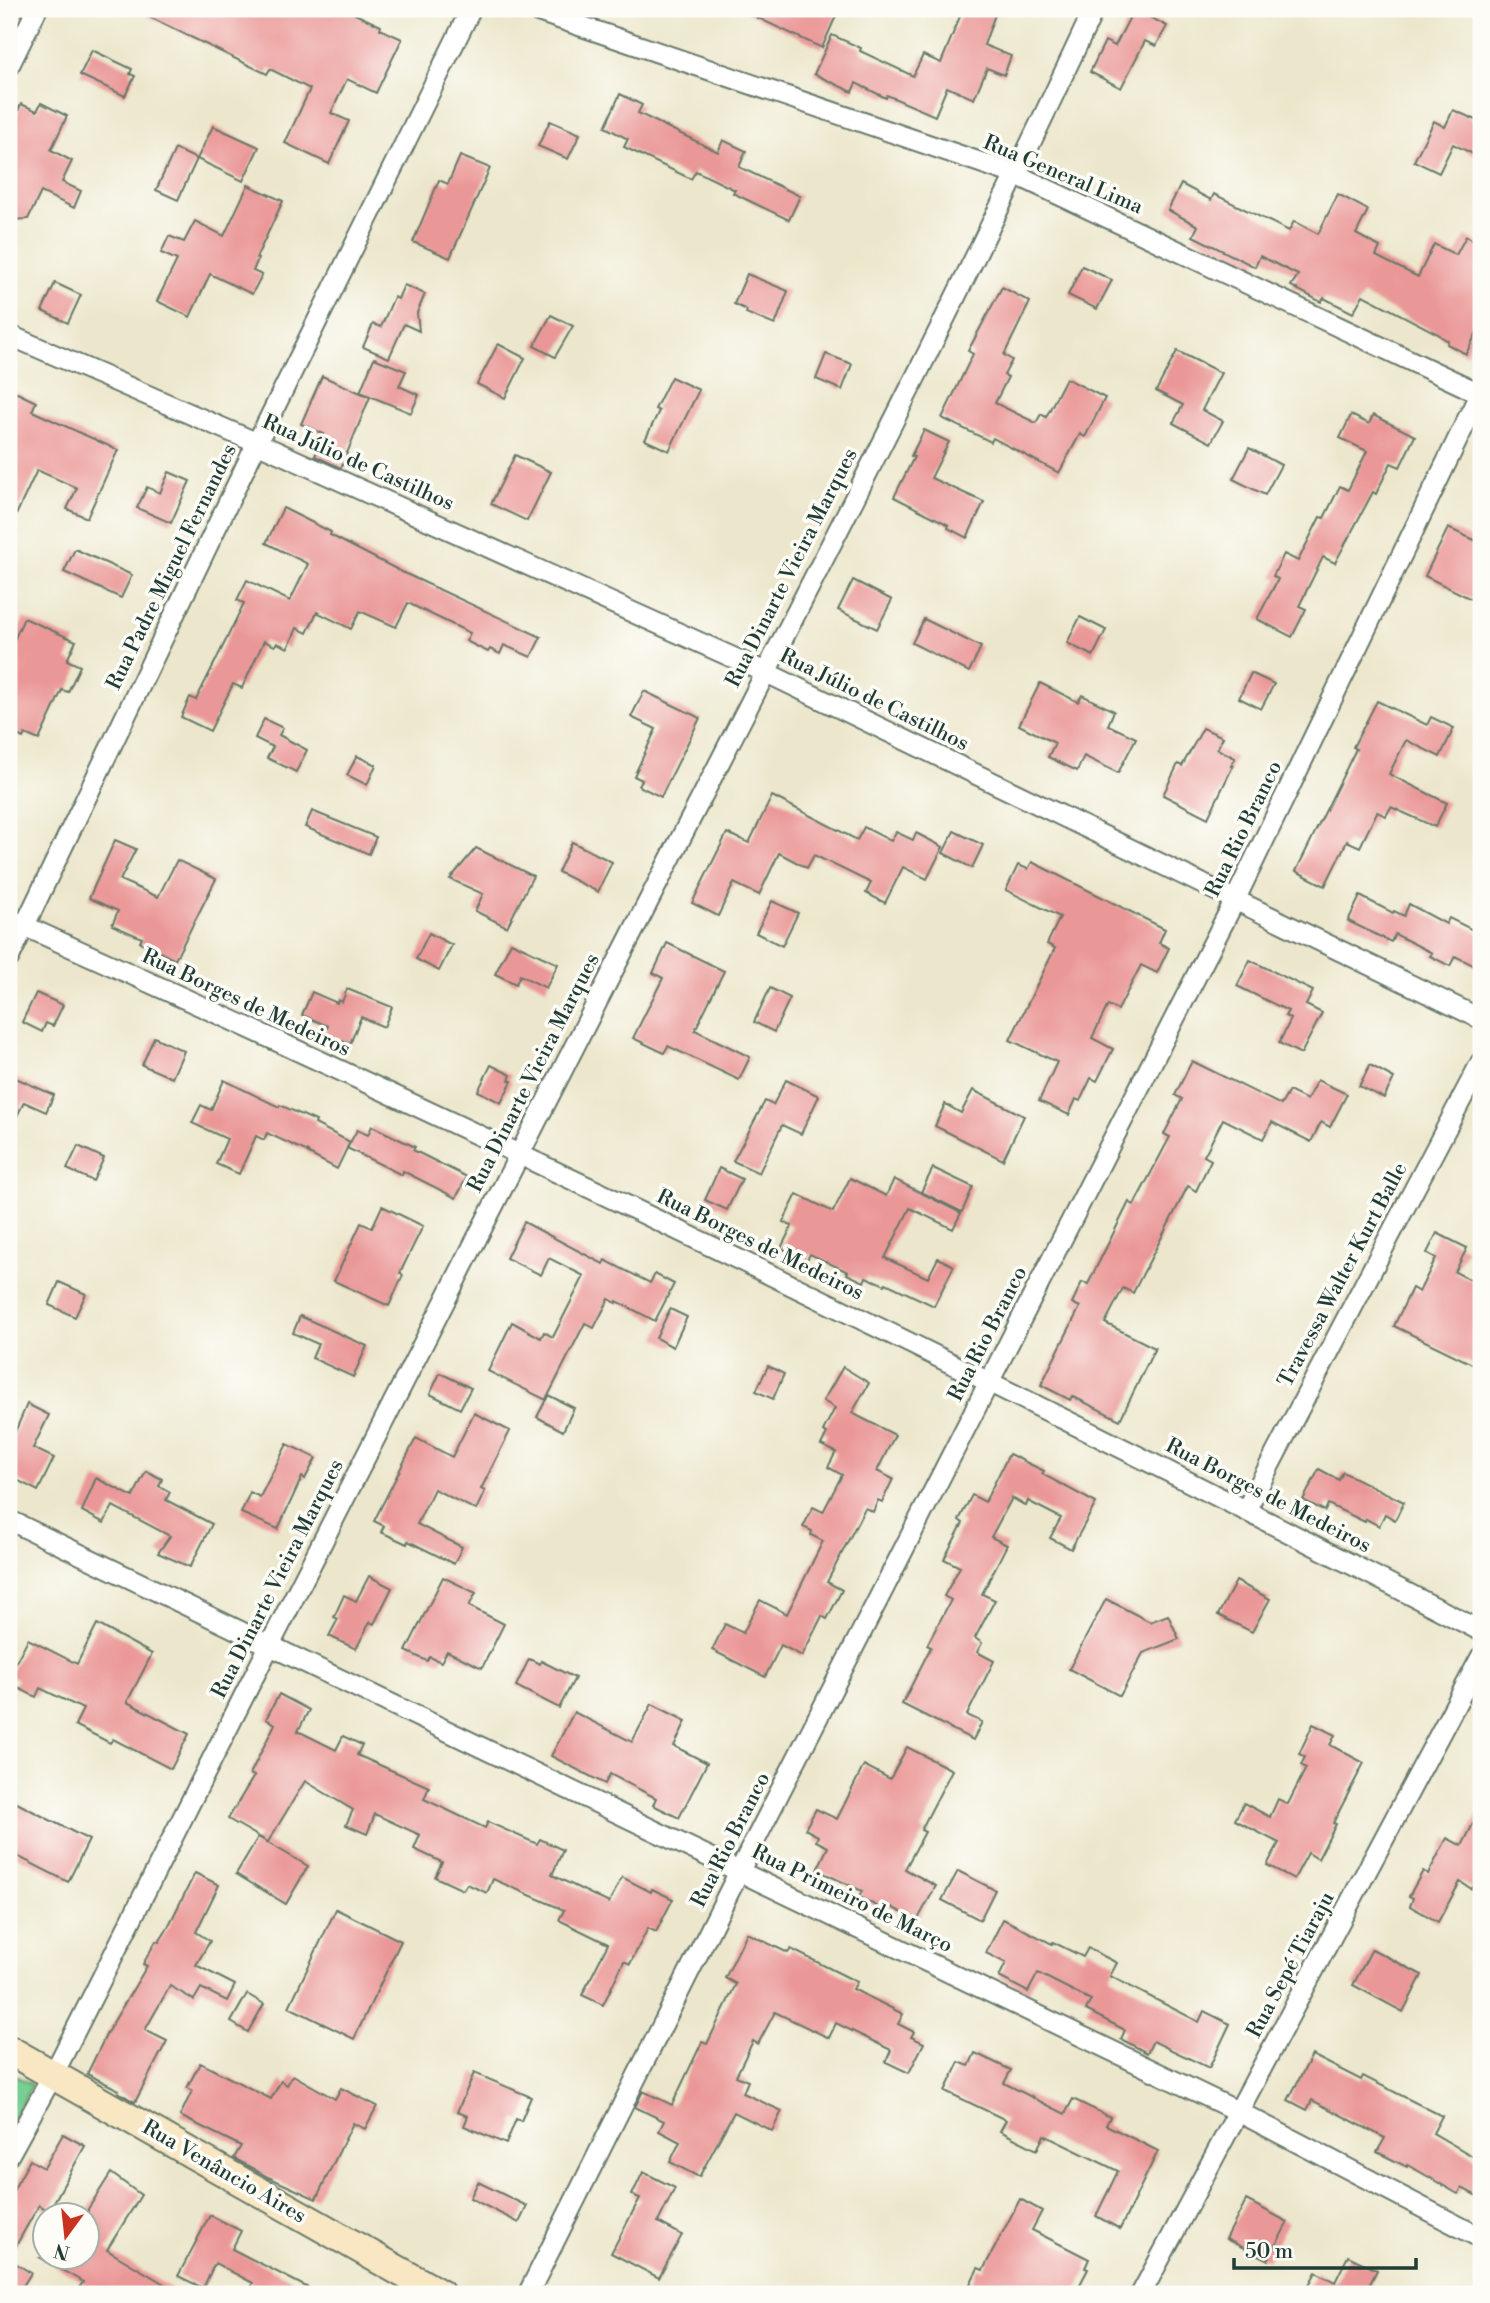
<svg xmlns="http://www.w3.org/2000/svg" width="1490" height="2303" viewBox="0 0 1490 2303" font-family="'Libre Bodoni',serif">
<style>
.green{fill:#78cf93;stroke:#4c8664;stroke-width:2}
.building{fill:#ea9897}
.lines{fill:none;stroke-linecap:round;stroke-linejoin:round}
.street-casing{stroke:#677869;stroke-width:23}
.secondary-casing{stroke:#677869;stroke-width:32}
.street{stroke:#fff;stroke-width:19}
.secondary{stroke:#f9e7c3;stroke-width:28}
.labels{text-anchor:middle;dominant-baseline:central;stroke-width:7;stroke-linejoin:round;paint-order:stroke}
.street-label{font-size:21px;fill:#1f3d34;stroke:#fdfcf7}
</style>
<rect width="100%" height="100%" fill="#fdfcf7"/>
<filter id="ink" filterUnits="userSpaceOnUse"><feTurbulence type="fractalNoise" baseFrequency=".0143" numOctaves="2"/><feDisplacementMap in="SourceGraphic" scale="14" xChannelSelector="R" yChannelSelector="G"/><feConvolveMatrix kernelMatrix="1 2 1 2 8 2 1 2 1" color-interpolation-filters="sRGB"/></filter>
<filter id="wash" filterUnits="userSpaceOnUse"><feTurbulence type="fractalNoise" baseFrequency=".00686" numOctaves="4" result="noise"/><feDisplacementMap in="SourceGraphic" scale="28" xChannelSelector="R" yChannelSelector="G"/><feGaussianBlur stdDeviation="1.57" result="paint"/><feColorMatrix in="noise" values="0 0 0 0 0 0 0 0 0 0 0 0 0 0 0 0 0 1.4 0 .05"/><feComposite in="paint" operator="in"/></filter>
<g filter="url(#wash)">
<rect width="100%" height="100%" fill="#ece7cc"/>
<polygon class="green" points="9,2072 32,2085 9,2127"/>
<g id="blocks">
<g class="building">
<polygon points="133,9 344,9 381,26 380,29 402,39 376,93 347,79 331,113 349,121 329,164 285,143 310,89 270,69 267,74"/>
<polygon points="739,9 839,9 822,48"/>
<polygon points="963,9 997,9 984,45 1011,56 1004,75 987,68 974,99 947,87 935,116 887,95 886,98 856,83 852,92 814,74 832,35 861,48 860,51 913,76 923,55 941,63"/>
<polygon points="1134,9 1167,26 1156,46 1145,41 1121,88 1090,72 1105,41 1115,46"/>
<polygon points="92,50 132,69 130,74 135,76 125,96 80,75"/>
<polygon points="620,94 642,105 638,113 718,152 723,140 746,151 739,167 800,196 789,220 733,193 735,190 696,171 691,179 624,147 628,139 605,127"/>
<polygon points="41,103 67,116 51,150 72,161 62,182 81,191 74,208 41,192 28,219 9,220 9,130 21,104 37,111"/>
<polygon points="1453,110 1481,122 1481,158 1453,144 1439,173 1414,161 1434,121 1445,127"/>
<polygon points="550,121 580,134 568,159 538,146"/>
<polygon points="213,126 259,147 243,181 197,159"/>
<polygon points="175,149 197,159 178,200 156,190"/>
<polygon points="460,156 490,168 450,258 413,242 439,180 448,184"/>
<polygon points="1181,184 1211,200 1214,194 1289,231 1294,221 1318,234 1338,194 1368,210 1356,234 1380,247 1376,256 1418,277 1434,244 1456,255 1466,236 1481,244 1481,324 1466,354 1447,344 1448,341 1440,336 1440,335 1363,295 1353,313 1324,298 1321,302 1291,286 1298,275 1260,256 1255,267 1193,236 1198,226 1168,210"/>
<polygon points="248,185 283,201 256,258 258,259 253,271 262,275 252,294 210,274 190,317 157,301 177,260 161,253 169,236 184,242 195,221 224,236"/>
<polygon points="1082,266 1112,280 1097,309 1068,295"/>
<polygon points="747,274 788,291 775,325 746,313 747,310 734,304"/>
<polygon points="55,283 81,295 68,323 42,311"/>
<polygon points="404,285 425,294 417,313 419,331 404,324 389,358 363,347 373,324 381,327 394,297 398,299"/>
<polygon points="1002,287 1030,302 1004,355 1012,360 1004,375 1008,377 995,403 1036,423 1041,414 1046,417 1066,378 1105,398 1085,437 1080,434 1059,473 993,438 991,442 942,418 973,354 968,351"/>
<polygon points="551,315 573,326 555,357 534,346"/>
<polygon points="498,344 525,358 505,398 477,384"/>
<polygon points="1177,351 1221,373 1202,410 1223,421 1211,443 1173,423 1183,405 1156,391"/>
<polygon points="826,354 852,364 842,390 816,379"/>
<polygon points="374,358 406,371 399,386 419,395 411,413 360,392"/>
<polygon points="322,376 370,397 341,468 315,456 324,434 301,424"/>
<polygon points="671,377 699,390 669,451 645,440 659,411 655,409"/>
<polygon points="9,389 36,402 32,411 118,450 87,518 67,509 77,488 37,470 9,530"/>
<polygon points="1351,415 1369,424 1373,415 1415,436 1400,467 1391,463 1376,494 1373,492 1335,563 1323,557 1299,606 1306,609 1292,637 1257,619 1278,579 1273,576 1284,554 1298,561 1320,517 1324,518 1340,486 1348,490 1367,451 1340,438"/>
<polygon points="924,430 949,442 931,478 984,502 967,538 948,528 949,525 894,497 914,457 911,456"/>
<polygon points="1249,448 1281,465 1265,495 1233,479"/>
<polygon points="515,455 551,472 527,521 491,504"/>
<polygon points="169,472 190,481 171,523 137,508 147,487 160,493"/>
<polygon points="283,508 331,532 330,535 402,572 541,637 531,657 504,645 500,654 490,649 488,652 466,641 470,633 408,603 396,627 360,611 351,629 317,612 307,633 297,628 288,648 277,643 275,646 264,641 242,688 233,684 210,731 181,717 190,697 196,700 226,640 244,603 237,600 247,580 290,601 308,564 266,543"/>
<polygon points="1448,528 1481,543 1481,604 1425,576"/>
<polygon points="75,549 132,575 121,598 64,572"/>
<polygon points="853,580 892,600 877,629 838,610"/>
<polygon points="1080,617 1106,630 1093,656 1067,643"/>
<polygon points="24,618 76,641 67,660 80,666 68,692 62,690 39,740 25,734 23,738 9,731 9,651"/>
<polygon points="924,619 981,647 969,672 912,643"/>
<polygon points="1251,673 1274,684 1261,709 1239,698"/>
<polygon points="1040,683 1078,702 1082,695 1114,711 1108,725 1136,738 1118,773 1084,756 1077,771 1048,757 1055,743 1019,725"/>
<polygon points="644,691 700,718 661,797 639,786 642,780 634,776 656,729 631,717"/>
<polygon points="1377,701 1427,725 1431,717 1454,728 1440,757 1406,740 1389,774 1447,803 1435,827 1391,807 1386,816 1377,812 1360,847 1347,841 1325,886 1296,871 1356,749 1353,747"/>
<polygon points="264,719 283,728 279,735 307,750 296,772 267,758 273,747 255,738"/>
<polygon points="1203,728 1223,737 1217,749 1235,758 1231,766 1233,766 1208,818 1163,795 1178,764 1182,766"/>
<polygon points="357,756 376,765 367,785 347,775"/>
<polygon points="772,796 857,840 864,827 891,841 896,832 913,840 916,833 943,847 927,879 903,867 885,903 866,893 871,883 814,855 807,868 779,853 759,895 734,883 718,916 692,903 727,833 749,843"/>
<polygon points="312,811 376,837 369,854 305,827"/>
<polygon points="954,831 983,845 972,868 943,853"/>
<polygon points="115,840 136,849 120,880 158,897 177,860 216,879 175,960 140,942 142,938 112,925 118,911 89,898"/>
<polygon points="572,842 612,862 598,892 558,872"/>
<polygon points="476,848 533,876 507,927 475,911 483,894 450,879"/>
<polygon points="1032,862 1165,929 1159,943 1169,948 1157,973 1141,965 1118,1010 1108,1005 1092,1038 1113,1049 1097,1081 1091,1078 1080,1101 1076,1099 1069,1115 1039,1101 1057,1062 1010,1040 1055,948 1047,944 1060,917 1006,890 1018,865 1028,869"/>
<polygon points="1360,896 1393,913 1394,911 1404,916 1409,904 1446,924 1449,918 1481,934 1481,969 1455,956 1450,966 1430,956 1432,953 1395,934 1391,942 1348,921"/>
<polygon points="772,901 798,913 782,946 756,933"/>
<polygon points="429,933 452,945 439,971 416,959"/>
<polygon points="511,942 558,964 546,988 520,975 516,984 495,974"/>
<polygon points="667,943 724,971 695,1030 750,1057 739,1080 668,1046 664,1053 633,1038 663,978 653,973"/>
<polygon points="1250,960 1313,991 1306,1005 1322,1013 1301,1054 1279,1043 1291,1019 1285,1016 1288,1011 1237,986"/>
<polygon points="770,988 790,998 774,1032 754,1022"/>
<polygon points="347,989 392,1007 384,1027 361,1017 350,1044 324,1034 328,1026 302,1015 312,992 337,1003 338,1000 342,1002"/>
<polygon points="36,993 63,1005 53,1026 46,1023 42,1032 22,1022"/>
<polygon points="154,1037 184,1051 172,1078 142,1065"/>
<polygon points="1192,1061 1281,1105 1289,1091 1307,1100 1317,1080 1347,1094 1330,1127 1321,1122 1311,1142 1272,1122 1263,1139 1223,1119 1204,1156 1211,1160 1196,1191 1188,1186 1133,1293 1123,1288 1105,1323 1155,1348 1120,1420 1072,1396 1070,1400 1041,1385 1080,1307 1072,1303 1082,1282 1088,1284 1129,1202 1134,1205 1170,1137 1164,1134 1182,1099 1175,1095"/>
<polygon points="491,1065 511,1075 509,1080 512,1081 501,1103 478,1091"/>
<polygon points="1370,1065 1394,1078 1384,1098 1359,1086"/>
<polygon points="9,1075 54,1095 46,1112 24,1102 9,1132"/>
<polygon points="224,1080 279,1107 280,1105 316,1121 315,1124 350,1142 337,1169 307,1153 308,1152 267,1133 264,1140 256,1136 239,1174 216,1164 227,1139 192,1123 201,1105 211,1110"/>
<polygon points="786,1080 819,1096 801,1134 782,1125 759,1173 733,1161 765,1101 773,1105"/>
<polygon points="973,1090 1024,1116 1003,1160 935,1126 945,1104 961,1113"/>
<polygon points="372,1126 415,1147 413,1150 467,1177 456,1198 403,1171 402,1175 347,1148 357,1130 368,1135"/>
<polygon points="78,1146 104,1158 93,1181 67,1169"/>
<polygon points="719,1168 742,1179 727,1210 705,1200"/>
<polygon points="933,1168 973,1187 962,1212 921,1192"/>
<polygon points="850,1178 886,1196 894,1179 961,1213 953,1229 910,1208 885,1258 928,1278 938,1258 954,1266 934,1306 886,1283 885,1285 866,1277 864,1282 847,1274 848,1272 810,1254 807,1260 781,1248 792,1226 783,1222 797,1194 833,1212"/>
<polygon points="382,1206 423,1226 400,1273 403,1275 389,1306 334,1281 361,1223 372,1228"/>
<polygon points="524,1222 603,1264 605,1260 650,1283 655,1274 674,1284 655,1321 617,1301 616,1303 609,1299 594,1328 585,1323 546,1400 488,1371 512,1322 541,1338 544,1332 553,1337 584,1276 549,1258 541,1275 506,1258"/>
<polygon points="1437,1233 1467,1248 1455,1272 1481,1285 1481,1351 1474,1365 1394,1326 1412,1288 1419,1292 1436,1258 1427,1253"/>
<polygon points="59,1282 86,1294 75,1317 49,1305"/>
<polygon points="670,1309 687,1317 673,1347 656,1338"/>
<polygon points="300,1316 367,1346 353,1377 312,1358 318,1344 293,1333"/>
<polygon points="768,1366 784,1374 773,1399 756,1391"/>
<polygon points="843,1367 869,1383 852,1413 895,1435 877,1471 893,1479 882,1502 878,1500 873,1512 865,1508 827,1582 842,1590 827,1619 822,1616 802,1656 781,1645 765,1677 712,1650 725,1624 743,1633 760,1600 787,1614 823,1541 811,1535 812,1531 803,1527 813,1507 823,1512 842,1475 828,1467 836,1452 821,1445 827,1433 823,1431 835,1408 823,1401"/>
<polygon points="440,1373 471,1388 460,1409 430,1394"/>
<polygon points="548,1395 574,1408 563,1431 537,1417"/>
<polygon points="27,1404 49,1415 33,1448 54,1458 38,1491 9,1476 9,1446"/>
<polygon points="474,1413 510,1431 481,1489 485,1491 476,1510 434,1489 417,1524 462,1547 454,1564 408,1541 407,1544 381,1532 384,1526 374,1521 416,1438 452,1457"/>
<polygon points="287,1444 316,1458 305,1479 302,1477 278,1529 241,1513 250,1492 260,1497"/>
<polygon points="1009,1454 1044,1471 1042,1474 1096,1503 1071,1549 1050,1538 1061,1518 1028,1501 1026,1506 1012,1498 991,1537 1007,1545 982,1594 995,1600 975,1638 982,1643 977,1652 994,1661 967,1715 982,1722 973,1740 902,1704 931,1647 927,1645 951,1600 944,1596 960,1567 944,1559 963,1523 959,1520 972,1495 985,1502"/>
<polygon points="1319,1469 1339,1480 1343,1472 1404,1502 1395,1520 1385,1514 1379,1526 1366,1519 1365,1522 1328,1504 1325,1511 1303,1500"/>
<polygon points="146,1471 162,1479 159,1486 170,1492 166,1500 212,1524 190,1567 158,1553 170,1536 113,1506 104,1523 82,1511 96,1478 133,1497"/>
<polygon points="369,1576 392,1588 374,1624 370,1622 356,1649 329,1636 338,1619 334,1617 344,1595 356,1601"/>
<polygon points="443,1577 476,1593 469,1606 504,1624 482,1668 447,1651 441,1662 430,1657 427,1661 406,1651"/>
<polygon points="1236,1581 1270,1599 1252,1632 1218,1615"/>
<polygon points="1106,1599 1150,1622 1168,1615 1179,1639 1143,1653 1120,1696 1069,1669"/>
<polygon points="97,1624 152,1654 127,1702 189,1734 171,1769 113,1739 110,1743 75,1725 83,1709 40,1688 36,1697 14,1686 17,1679 9,1675 28,1639 77,1664"/>
<polygon points="529,1659 540,1664 541,1661 575,1678 559,1708 516,1686"/>
<polygon points="279,1694 309,1710 298,1731 336,1750 343,1736 362,1745 357,1755 429,1787 424,1799 485,1828 488,1822 537,1844 540,1839 563,1850 552,1875 609,1903 622,1877 651,1892 652,1889 673,1899 656,1932 648,1928 630,1964 624,1961 603,2005 582,1995 608,1944 559,1920 564,1910 493,1879 487,1893 467,1884 463,1890 435,1877 442,1862 414,1849 420,1835 375,1814 367,1834 346,1825 353,1810 305,1781 268,1842 228,1819 254,1776 250,1774 275,1724 266,1719"/>
<polygon points="652,1704 686,1721 674,1746 707,1763 679,1818 653,1805 656,1798 610,1774 605,1784 551,1756 574,1712 632,1742"/>
<polygon points="1313,1724 1335,1735 1330,1745 1364,1763 1333,1823 1336,1824 1318,1859 1308,1853 1294,1879 1267,1865 1279,1843 1235,1820 1244,1803 1270,1817 1278,1799 1288,1804 1306,1768 1301,1765 1305,1757 1299,1754"/>
<polygon points="907,1747 952,1770 921,1830 925,1832 905,1869 936,1886 917,1921 886,1904 884,1910 859,1897 862,1891 817,1870 828,1847 816,1841 818,1836 805,1829 816,1809 837,1819 864,1765 890,1779"/>
<polygon points="9,1799 89,1840 68,1882 9,1852"/>
<polygon points="1481,1808 1481,1872 1472,1889 1460,1882 1438,1922 1410,1906 1413,1898 1409,1896 1423,1871 1428,1874 1447,1838 1462,1846"/>
<polygon points="258,1837 308,1866 286,1904 236,1874"/>
<polygon points="958,1871 995,1890 980,1920 942,1900"/>
<polygon points="195,1873 219,1885 196,1932 210,1941 196,1965 235,1985 227,2001 201,1988 194,2000 170,1986 145,2030 167,2041 135,2102 118,2092 119,2090 87,2074 108,2031 147,1966 143,1964 156,1941 159,1942 166,1931"/>
<polygon points="336,1909 401,1941 354,2039 289,2007"/>
<polygon points="1003,1919 1052,1944 1053,1942 1083,1957 1088,1948 1117,1963 1110,1976 1199,2022 1204,2011 1230,2024 1209,2068 1153,2041 1147,2053 1121,2039 1125,2030 1086,2010 1091,2000 1038,1973 1028,1992 999,1977 1006,1963 986,1953"/>
<polygon points="747,1933 788,1953 791,1949 857,1982 853,1989 903,2014 898,2024 914,2032 911,2037 924,2043 909,2073 886,2062 891,2050 836,2023 829,2038 775,2012 758,2044 753,2041 736,2076 748,2081 743,2093 782,2111 772,2131 734,2112 699,2177 670,2162 680,2142 659,2131 664,2121 635,2107 643,2091 672,2105 702,2042 707,2044 736,1984 725,1978"/>
<polygon points="1372,1949 1422,1975 1403,2012 1353,1985"/>
<polygon points="247,1994 264,2004 248,2032 231,2022"/>
<polygon points="975,2053 1011,2070 1004,2083 1065,2114 1073,2099 1110,2117 1106,2125 1158,2151 1120,2229 1096,2216 1118,2171 1044,2135 1037,2150 1000,2131 1006,2120 945,2091 959,2062 969,2066"/>
<polygon points="1312,2055 1361,2080 1363,2076 1442,2116 1433,2133 1481,2161 1481,2198 1462,2188 1458,2194 1408,2165 1407,2167 1377,2152 1385,2138 1312,2100 1307,2110 1288,2100"/>
<polygon points="200,2063 271,2099 281,2081 287,2085 293,2075 335,2099 341,2088 377,2106 365,2129 353,2123 316,2199 268,2177 234,2158 241,2146 180,2116 192,2091 187,2088"/>
<polygon points="474,2073 531,2097 521,2121 516,2119 506,2144 464,2126 468,2116 457,2112"/>
<polygon points="63,2134 85,2146 49,2211 39,2205 9,2258 9,2198 30,2160 44,2168"/>
<polygon points="643,2172 675,2188 658,2222 682,2235 659,2278 611,2253 640,2198 632,2195"/>
<polygon points="111,2173 141,2195 107,2250 181,2294 75,2294 83,2282 41,2258 88,2258 88,2209"/>
<polygon points="478,2182 527,2206 519,2223 470,2198"/>
<polygon points="1020,2199 1042,2211 1032,2230 1089,2259 1085,2268 1088,2269 1075,2294 965,2294 978,2268 983,2270"/>
<polygon points="1246,2200 1288,2222 1268,2260 1226,2239"/>
<polygon points="210,2215 241,2231 232,2249 320,2294 248,2294 253,2283 215,2263 203,2288 178,2276"/>
<polygon points="1348,2256 1377,2270 1365,2294 1304,2294 1316,2272 1335,2282"/>
<polygon points="9,2259 31,2273 18,2294 9,2294"/>
</g>
</g>
</g>
<g filter="url(#ink)">
<use href="#blocks" fill-opacity="0" stroke="#677869" stroke-width="2"/>
<g class="lines">
<defs>
<g id="street">
<polyline points="531,9 1017,175 1481,394"/>
<polyline points="9,66 37,9"/>
<polyline points="9,335 257,443 765,672 1481,1019"/>
<path d="M9,919C506,1142 997,1381 1481,1631"/>
<polyline points="9,958 257,443 471,9"/>
<polyline points="1246,1510 1481,1062"/>
<polyline points="9,1520 1239,2112 1481,2238"/>
<path d="M9,2155L53,2075C241,1701 430,1327 621,955C781,641 945,329 1094,9"/>
<polyline points="528,2294 740,1870 1235,900 1481,391"/>
<polyline points="1141,2294 1481,1657"/>
</g>
<polyline id="secondary" points="9,2050 440,2294"/>
</defs>
<use href="#street" class="street-casing"/>
<use href="#secondary" class="secondary-casing"/>
<use href="#street" class="street"/>
<use href="#secondary" class="secondary"/>
</g>
</g>
<g class="labels">
<g class="street-label">
<text transform="translate(1063 175) rotate(23)">Rua General Lima</text>
<text transform="translate(358 463) rotate(24)">Rua Júlio de Castilhos</text>
<text transform="translate(172 567) rotate(-64)">Rua Padre Miguel Fernandes</text>
<text transform="translate(792 568) rotate(-63)">Rua Dinarte Vieira Marques</text>
<text transform="translate(874 700) rotate(26)">Rua Júlio de Castilhos</text>
<text transform="translate(1244 829) rotate(-64)">Rua Rio Branco</text>
<text transform="translate(246 1003) rotate(25)">Rua Borges de Medeiros</text>
<text transform="translate(534 1073) rotate(-63)">Rua Dinarte Vieira Marques</text>
<text transform="translate(760 1245) rotate(26)">Rua Borges de Medeiros</text>
<text transform="translate(1343 1275) rotate(-62)">Travessa Walter Kurt Balle</text>
<text transform="translate(988 1334) rotate(-63)">Rua Rio Branco</text>
<text transform="translate(1268 1496) rotate(27)">Rua Borges de Medeiros</text>
<text transform="translate(278 1579) rotate(-63)">Rua Dinarte Vieira Marques</text>
<text transform="translate(731 1840) rotate(-63)">Rua Rio Branco</text>
<text transform="translate(852 1899) rotate(26)">Rua Primeiro de Março</text>
<text transform="translate(1291 1965) rotate(-62)">Rua Sepé Tiaraju</text>
<text transform="translate(224 2172) rotate(30)">Rua Venâncio Aires</text>
</g>
</g>
<rect width="1490" height="2303" fill="none" stroke="#fdfcf7" stroke-width="35"/>
<g transform="translate(66 2236) rotate(195)"><circle r="33" fill="#fdfcf7" stroke="#a4b0a9" stroke-width="2"/>
<path d="M0-5L12 26L0 18L-12 26Z" fill="#c8321e"/>
<text y="-10" font-size="19" font-weight="bold" text-anchor="middle" fill="#1f3d34">N</text>
</g>
<path d="M1234 2258v10h182v-10" fill="none" stroke="#1f3d34" stroke-width="3.5"/>
<text x="1245" y="2258" font-size="21" fill="#1f3d34" stroke="#fdfcf7" stroke-width="5" paint-order="stroke">50 m</text>
</svg>
